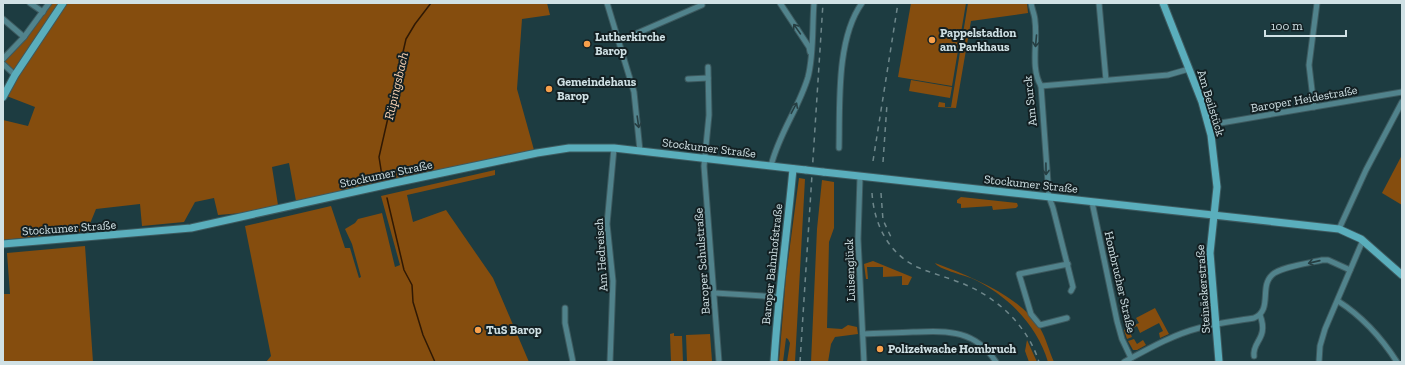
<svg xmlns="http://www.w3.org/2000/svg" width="1405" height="365" viewBox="0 0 1405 365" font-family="'Zilla Slab',serif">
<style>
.green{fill:#854d0e}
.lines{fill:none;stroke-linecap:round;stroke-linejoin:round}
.stream{stroke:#301904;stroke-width:1.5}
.street-casing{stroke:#3d5a5f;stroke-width:7}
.secondary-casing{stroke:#3d5a5f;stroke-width:9}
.street{stroke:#51838c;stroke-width:5}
.secondary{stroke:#5aaebc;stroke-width:7}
.rail{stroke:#6e878b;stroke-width:1.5;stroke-dasharray:5 5;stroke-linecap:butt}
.secondary-bridge-casing{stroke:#3d5a5f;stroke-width:9;stroke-linecap:butt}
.secondary-bridge{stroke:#5aaebc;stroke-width:7}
.oneway{stroke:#263e42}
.poi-dot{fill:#f8a04b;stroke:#132023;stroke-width:1.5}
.labels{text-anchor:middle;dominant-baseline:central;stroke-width:4;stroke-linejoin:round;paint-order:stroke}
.poi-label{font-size:12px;font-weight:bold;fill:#d0e1e5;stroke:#132023;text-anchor:start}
.street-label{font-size:12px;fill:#d0e1e5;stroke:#132023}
.water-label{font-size:13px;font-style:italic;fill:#fbd4b4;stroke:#132023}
</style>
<rect width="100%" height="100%" fill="#1d3c41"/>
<g class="green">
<polygon points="49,3 547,3 550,15 522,19 517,89 534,150 296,201 289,163 272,167 278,205 242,213 218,215 214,198 195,202 184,222 142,226 140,204 96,209 87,231 3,240 3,120 28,126 35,107 4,95 15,76 3,64 3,59"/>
<polygon points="911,3 966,3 952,86 898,77"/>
<polygon points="968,3 1027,3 1028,13 971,21 956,108 938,107 939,102 945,103 945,107 951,107"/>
<polygon points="911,80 952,87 950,98 909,91"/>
<polygon points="1402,155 1402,205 1382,193"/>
<polygon points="495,170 495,175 407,195 413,222 446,210 493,278 529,362 266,362 271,356 245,226 331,206 345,248 350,248 359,278 361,277 352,244 345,229 355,223 358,219 382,213 395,267 400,265 381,196"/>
<polygon points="799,178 805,179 795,362 787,362 790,343 788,339 786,338 783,362 779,362 786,276"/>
<polygon points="822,180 834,182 834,228 829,242 827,328 842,329 848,325 857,327 858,334 835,337 831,344 828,362 811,362 817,229"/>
<polygon points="961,197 1017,203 1018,206 1016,208 993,210 992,206 961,208 961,204 957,203 957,200"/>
<polygon points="85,246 93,362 3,362 3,294 10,294 7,253"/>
<polygon points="873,261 912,277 908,285 902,285 902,276 883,277 883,267 867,267 868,279 866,279 864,264"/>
<path d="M935,263C969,276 1019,295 1040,328C1046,338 1049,351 1054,362H1048C1037,324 1006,294 971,278C963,275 938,269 935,263Z"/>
<polygon points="1155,308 1169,334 1160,338 1159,333 1163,331 1159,323 1140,333 1137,326 1129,330 1132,337 1127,339 1124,330 1139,323 1136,318"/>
<polygon points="674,333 674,336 682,336 683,362 671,362 670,334"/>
<polygon points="710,334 712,361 687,362 686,335"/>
<polygon points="1134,339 1137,344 1143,340 1146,345 1137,350 1133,350 1128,341"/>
<polygon points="1027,340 1037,362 1029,362 1025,351"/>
</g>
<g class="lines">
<g class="stream">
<polyline points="382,176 379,157 406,39 415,24 431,3"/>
<polyline points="387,198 404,270 412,285 413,302 423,335 435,362"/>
</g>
<defs>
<g id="street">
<polyline points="30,3 43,12"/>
<polyline points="607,3 634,92 640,151"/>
<polyline points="780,3 809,47 810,52"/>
<path d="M1031,3C1032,10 1035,15 1035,21C1038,41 1030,68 1041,86L1049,197L1053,208L1073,287L1071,291"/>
<polyline points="1099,3 1106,80"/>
<polyline points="3,19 24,37"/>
<polyline points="619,41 702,5"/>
<polyline points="3,59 24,37 49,3"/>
<polyline points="3,64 15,75"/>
<polyline points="708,67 709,115 704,166 719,362"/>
<polyline points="688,79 708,78"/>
<polyline points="1041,86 1168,75 1189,69"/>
<polyline points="1314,107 1309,65 1317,3"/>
<polyline points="1209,125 1402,92"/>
<path d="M839,148C840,105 836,39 862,3"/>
<path d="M771,166C779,133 799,108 808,77C814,54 812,27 814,3"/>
<polyline points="860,177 858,239 864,362"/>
<polyline points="1092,202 1117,321 1122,339 1131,358"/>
<polyline points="1339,229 1366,170 1402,102"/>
<polyline points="715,293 778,297"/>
<path d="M1338,301C1363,317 1381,337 1397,362"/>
<polyline points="565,308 565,323 573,362"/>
<polyline points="1067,318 1040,325 1031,314 1019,274 1068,264"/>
<path d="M863,334C880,333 896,333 913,332C947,331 975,329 996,362"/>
<path d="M1254,356C1252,341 1269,339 1260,315"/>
<polyline points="610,362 613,281 607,224 614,148"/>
<path d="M1124,362C1148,349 1172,335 1199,328C1217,323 1236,321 1254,318C1273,310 1259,287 1272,275C1280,267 1310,263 1322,260H1328L1350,270"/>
<polyline points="1319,362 1320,346 1325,329 1363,240"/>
</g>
<g id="secondary">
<polyline points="1163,3 1202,102 1211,135 1217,187 1210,253 1219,362"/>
<polyline points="3,97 15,75 63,3"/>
<polyline points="823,172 1339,229 1361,239 1402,275"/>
<polyline points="3,244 191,228 394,183 537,153 569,148 614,148 806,170"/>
<path d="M774,362C778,297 787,233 793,169"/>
</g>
</defs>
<use href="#street" class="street-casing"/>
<use href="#secondary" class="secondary-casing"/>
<use href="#street" class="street"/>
<use href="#secondary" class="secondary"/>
<g class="rail">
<polyline points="873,161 898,3"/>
<polyline points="883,162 887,104"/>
<path d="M872,193C874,224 888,253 917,267C933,274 950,278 966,285C999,299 1028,327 1039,362"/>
<polyline points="881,193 883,220 891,237"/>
<polyline points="800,362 823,3"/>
</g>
<defs>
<polyline id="secondary-bridge" points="806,170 823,172"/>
</defs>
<use href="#secondary-bridge" class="secondary-bridge-casing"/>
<use href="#secondary-bridge" class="secondary-bridge"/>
</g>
<defs><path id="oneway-shaft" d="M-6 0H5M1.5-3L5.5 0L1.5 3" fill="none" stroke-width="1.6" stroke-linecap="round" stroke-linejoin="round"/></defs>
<g class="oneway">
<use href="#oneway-shaft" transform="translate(797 29) rotate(-125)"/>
<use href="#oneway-shaft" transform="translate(1036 41) rotate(95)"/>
<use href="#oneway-shaft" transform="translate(794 108) rotate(-62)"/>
<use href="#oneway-shaft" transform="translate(638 122) rotate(82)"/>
<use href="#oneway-shaft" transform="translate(1046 169) rotate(89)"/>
<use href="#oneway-shaft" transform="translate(1314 262) rotate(167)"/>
</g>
<g class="poi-dot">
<circle cx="932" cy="40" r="4"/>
<circle cx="587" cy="44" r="4"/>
<circle cx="549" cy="89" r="4"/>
<circle cx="478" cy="330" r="4"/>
<circle cx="880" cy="349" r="4"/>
</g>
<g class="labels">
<g class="poi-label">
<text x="940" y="33">Pappelstadion<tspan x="940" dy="14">am Parkhaus</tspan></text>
<text x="595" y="37">Lutherkirche<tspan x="595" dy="14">Barop</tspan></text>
<text x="557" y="82">Gemeindehaus<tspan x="557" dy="14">Barop</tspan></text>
<text x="486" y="330">TuS Barop</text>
<text x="888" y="349">Polizeiwache Hombruch</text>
</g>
<g class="street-label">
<text transform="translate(1304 99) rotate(-10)">Baroper Heidestraße</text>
<text transform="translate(1030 101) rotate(-96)">Am Surck</text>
<text transform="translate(1211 103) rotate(73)">Am Beilstück</text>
<text transform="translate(709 148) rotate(7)">Stockumer Straße</text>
<text transform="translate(386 174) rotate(-12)">Stockumer Straße</text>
<text transform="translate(1031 184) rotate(6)">Stockumer Straße</text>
<text transform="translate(69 228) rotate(-4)">Stockumer Straße</text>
<text transform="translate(601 255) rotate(-94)">Am Hedreisch</text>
<text transform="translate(702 261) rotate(-94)">Baroper Schulstraße</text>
<text transform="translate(772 264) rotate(-84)">Baroper Bahnhofstraße</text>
<text transform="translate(850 270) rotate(-92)">Luisenglück</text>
<text transform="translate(1120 282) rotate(77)">Hombrucher Straße</text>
<text transform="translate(1203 289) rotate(-94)">Steinäckerstraße</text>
</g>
<g class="water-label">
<text transform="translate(396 86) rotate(-77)">Rüpingsbach</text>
</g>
</g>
<rect width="1405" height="365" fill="none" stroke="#d0e1e5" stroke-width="8"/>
<path d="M1265 30v6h81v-6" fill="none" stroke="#d0e1e5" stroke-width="2"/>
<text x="1271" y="30" font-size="12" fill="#d0e1e5" stroke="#132023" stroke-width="3" paint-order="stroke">100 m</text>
</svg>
